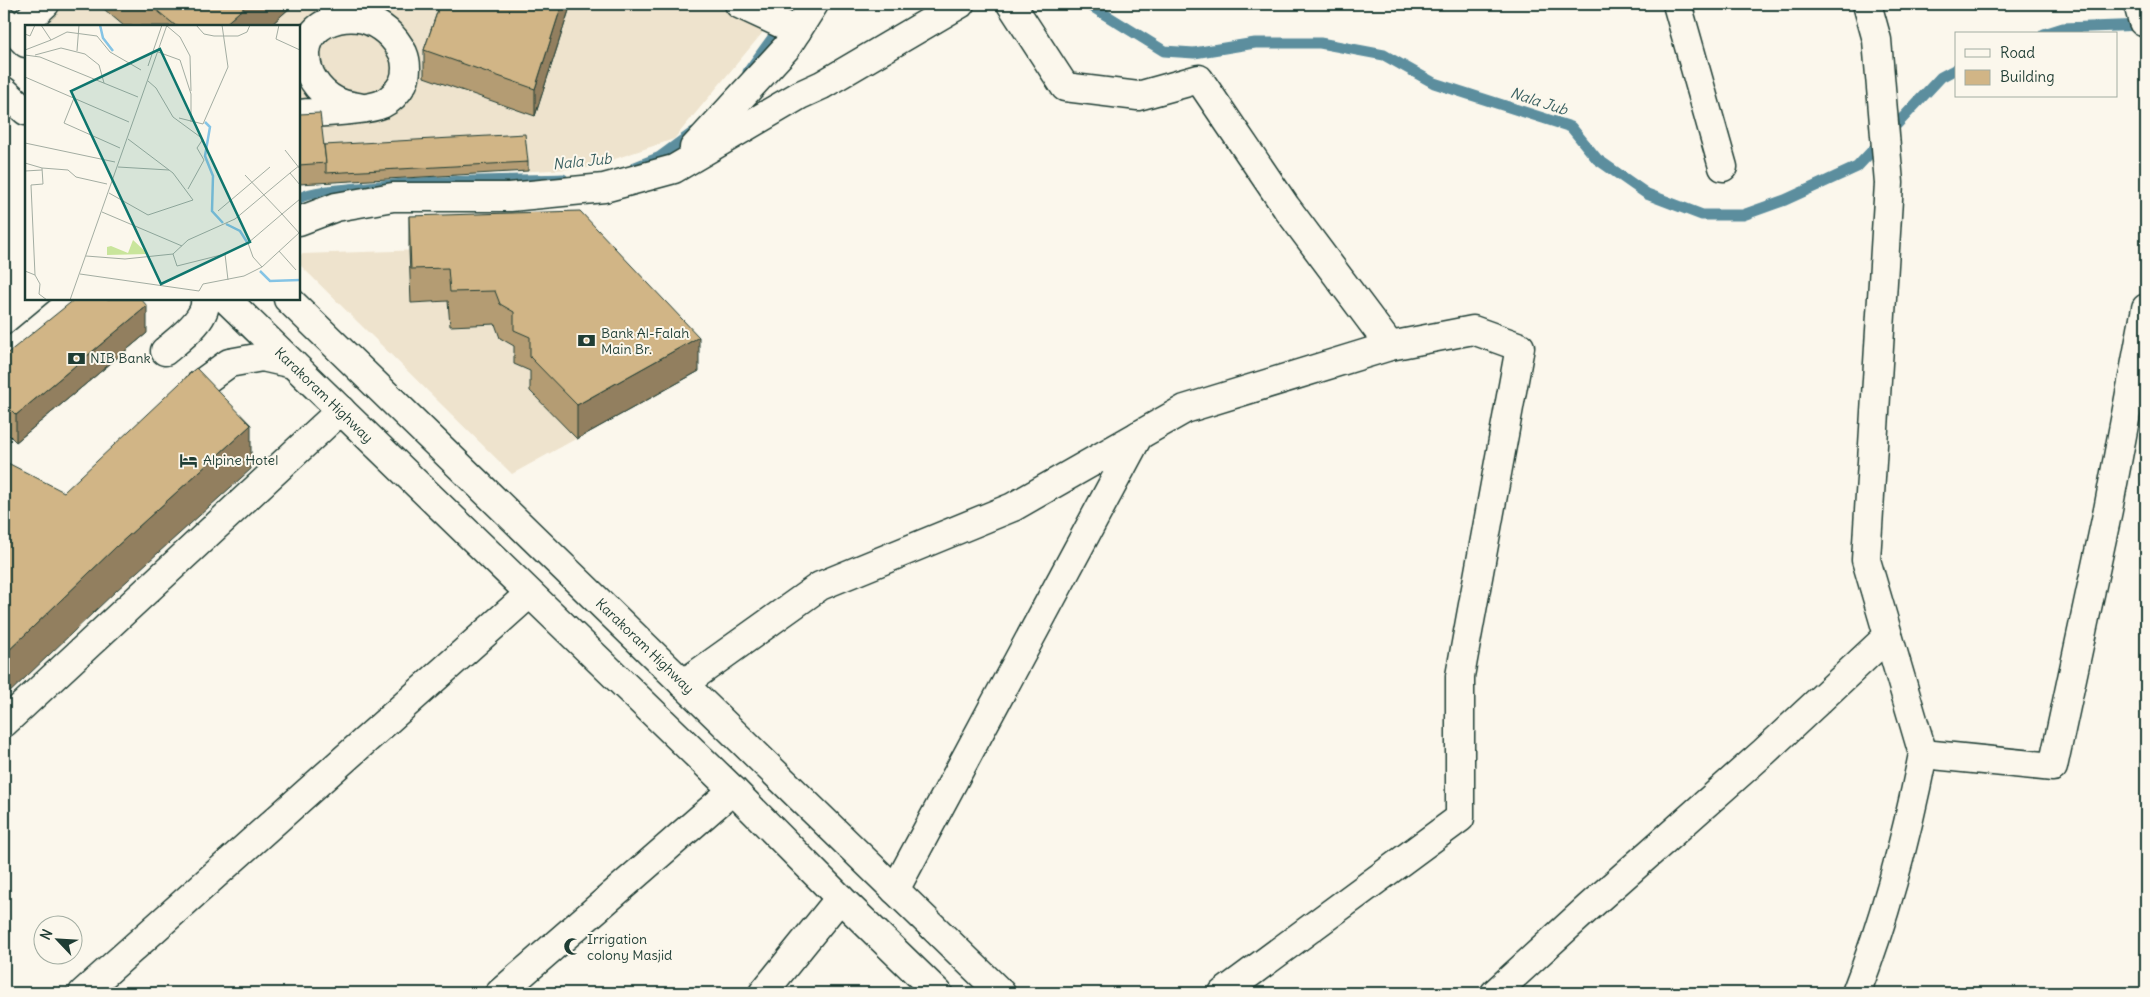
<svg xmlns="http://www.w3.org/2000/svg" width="2150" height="997" viewBox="0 0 2150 997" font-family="Delius,sans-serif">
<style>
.built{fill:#eee3cd}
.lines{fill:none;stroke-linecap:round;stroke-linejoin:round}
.stream{stroke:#5c8e9e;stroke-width:11}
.minor-casing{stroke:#1f3d34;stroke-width:31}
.highway-casing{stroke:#1f3d34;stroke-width:31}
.minor{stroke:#fbf7ec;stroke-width:28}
.highway{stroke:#fbf7ec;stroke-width:28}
.wall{fill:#b49c73;stroke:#1f3d34}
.shaded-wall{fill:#927f5e;stroke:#1f3d34}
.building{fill:#d1b586;stroke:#1f3d34}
.labels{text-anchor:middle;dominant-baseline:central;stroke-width:4;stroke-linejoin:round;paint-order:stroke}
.poi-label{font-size:14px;fill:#1f3d34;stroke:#fbf7ec;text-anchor:start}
.street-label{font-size:14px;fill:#1f3d34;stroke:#fbf7ec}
.water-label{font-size:15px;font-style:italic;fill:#385f60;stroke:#fbf7ec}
.inset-river{fill:none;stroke:#85c4e5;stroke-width:2.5}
.inset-road{fill:none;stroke:#a3ada2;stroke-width:1}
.view{fill:#0f766e;fill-opacity:0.15;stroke:#0f766e;stroke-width:2.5}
.inset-edge{fill:none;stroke:#1f3d34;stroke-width:2.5}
</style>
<rect width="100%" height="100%" fill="#fbf7ec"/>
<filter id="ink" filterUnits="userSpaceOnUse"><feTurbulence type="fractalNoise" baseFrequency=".02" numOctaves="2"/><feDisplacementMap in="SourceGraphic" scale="10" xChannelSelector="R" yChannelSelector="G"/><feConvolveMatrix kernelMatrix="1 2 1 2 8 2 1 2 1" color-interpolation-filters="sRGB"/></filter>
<g filter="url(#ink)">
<g class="built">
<polygon points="29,4 760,4 779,13 674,139 588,168 299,184 299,26 46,26 30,10"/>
<polygon points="580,245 699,371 512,474 299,264 299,256 302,254"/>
</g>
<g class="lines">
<g class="stream">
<polyline points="1088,4 1164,51 1194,53 1255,43 1320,43 1384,55 1434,83 1571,127 1597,159 1647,194 1702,215 1743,215 1785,200 1857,167 1941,77 1956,69"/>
<polyline points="2044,34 2063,28 2144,25"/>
<polyline points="748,72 779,29 795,4"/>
<polyline points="635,167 660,157 694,132"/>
<path d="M299,198C317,190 340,190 359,188C427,180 495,181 563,179"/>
</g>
<defs>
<g id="minor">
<polyline points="739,4 797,31"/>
<polyline points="1011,4 1065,87 1138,96 1199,79 1286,207 1390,346"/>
<polyline points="1677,4 1723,167"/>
<polyline points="1867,4 1877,40 1889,183 1866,560 1923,754"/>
<polyline points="2138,4 2143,22 2146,22"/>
<polyline points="15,32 45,4"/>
<path d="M299,114C319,112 366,111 382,104C392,99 398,92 403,83C407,74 407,62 403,53C395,37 383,25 364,19C356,17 346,17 338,19C288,31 302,90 343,104C349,106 356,106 362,108"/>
<polyline points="694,148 786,48 814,4"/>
<polyline points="299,221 336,207 393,197 510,197 604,188 674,169 800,95 822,85 960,4"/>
<path d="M165,351C179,339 208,319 205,299"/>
<polyline points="4,358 75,299"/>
<polyline points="199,385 229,363 262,357 293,364"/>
<polyline points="683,684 820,586 1013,507 1185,409 1390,346 1473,330 1520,347 1460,676 1460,818 1223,993"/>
<polyline points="4,723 341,410"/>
<polyline points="895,890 1139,435"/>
<polyline points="83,993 529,594"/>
<polyline points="500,993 733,790"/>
<polyline points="763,993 840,898"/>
<polyline points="1495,993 1589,907 1764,752 1888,636"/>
<path d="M1856,993C1886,916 1907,835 1923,754L2053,767L2108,510L2146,308"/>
</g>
<g id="highway">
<polyline points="4,21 26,43"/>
<polyline points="4,91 26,111"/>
<polyline points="226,299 733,790 840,898 938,993"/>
<polyline points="288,299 1001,993"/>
</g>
</defs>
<use href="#minor" class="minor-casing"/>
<use href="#highway" class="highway-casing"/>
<use href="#minor" class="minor"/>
<use href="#highway" class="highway"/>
</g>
<g class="wall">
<polygon points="98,4 294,4 270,26 124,26"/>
<polygon points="440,4 571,4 535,116 424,77 424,50"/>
<polygon points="299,114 324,145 528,162 528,171 299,184"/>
<polygon points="409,216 699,371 577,439 530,391 530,371 514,364 514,346 500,338 495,324 450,326 448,301 411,303 409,250"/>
<polygon points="147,333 16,442 4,430 4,356"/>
</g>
<g class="shaded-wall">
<polygon points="248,4 294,4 270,26 223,26"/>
<polygon points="562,4 571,4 535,116 535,89"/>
<polygon points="147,306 147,333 16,442 16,415"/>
<polygon points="699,337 699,371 577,439 577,405"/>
<polygon points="251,425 251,469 117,590 4,698 4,655 117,546"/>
</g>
<g class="building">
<polygon points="149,4 248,4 223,26 176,26"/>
<polygon points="440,4 562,4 535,89 424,50"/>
<polygon points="320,113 326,163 299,165 299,114"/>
<polygon points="525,134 528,162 326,173 326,163 324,145"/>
<polygon points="580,211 699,337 577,405 530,357 530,337 514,330 514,312 500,304 495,291 450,292 448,268 411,269 409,216"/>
<polygon points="75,299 141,299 147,306 16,415 4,403 4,356"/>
<polygon points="196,368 251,425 117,546 4,655 4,461 64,492"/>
</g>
</g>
<defs>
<symbol id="bank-bare" viewBox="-9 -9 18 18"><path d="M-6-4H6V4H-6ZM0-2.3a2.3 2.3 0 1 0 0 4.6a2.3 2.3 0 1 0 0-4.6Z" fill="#1f3d34" stroke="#fbf7ec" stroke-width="2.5" paint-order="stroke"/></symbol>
<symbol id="hotel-bare" viewBox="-9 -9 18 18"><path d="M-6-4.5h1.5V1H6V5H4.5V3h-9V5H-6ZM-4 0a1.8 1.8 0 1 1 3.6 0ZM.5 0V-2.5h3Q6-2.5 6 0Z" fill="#1f3d34" stroke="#fbf7ec" stroke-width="2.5" paint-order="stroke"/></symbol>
<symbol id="mosque-bare" viewBox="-9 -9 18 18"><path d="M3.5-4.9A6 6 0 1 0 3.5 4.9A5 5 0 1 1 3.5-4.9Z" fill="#1f3d34" stroke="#fbf7ec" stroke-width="2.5" paint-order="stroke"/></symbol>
</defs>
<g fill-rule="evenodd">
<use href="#bank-bare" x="574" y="328" width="25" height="25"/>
<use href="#bank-bare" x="64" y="346" width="25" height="25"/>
<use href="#hotel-bare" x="176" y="448" width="25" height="25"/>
<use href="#mosque-bare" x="560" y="934" width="25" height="25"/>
</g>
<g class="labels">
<g class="poi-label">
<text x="601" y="333">Bank Al-Falah<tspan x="601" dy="16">Main Br.</tspan></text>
<text x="90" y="358">NIB Bank</text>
<text x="203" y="460">Alpine Hotel</text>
<text x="587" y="939">Irrigation<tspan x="587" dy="16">colony Masjid</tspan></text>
</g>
<g class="street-label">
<text transform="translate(324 395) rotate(44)">Karakoram Highway</text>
<text transform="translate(645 646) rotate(44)">Karakoram Highway</text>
</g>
<g class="water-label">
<text transform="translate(1539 101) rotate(18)">Nala Jub</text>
<text transform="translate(582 161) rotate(-6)">Nala Jub</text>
</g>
</g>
<g transform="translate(25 25)">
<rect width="275" height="275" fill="#fbf7ec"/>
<path d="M108,215L123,229L82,230V222L86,221L103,228Z" fill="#c9e59c"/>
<path class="inset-river" d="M75,0L78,13L88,26M180,97L185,102L180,131L188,151L187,186L198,198M201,199L215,206L222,217M235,246L245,256L275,255"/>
<path class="inset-road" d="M171,0L179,9L189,11H213L222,7L225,0M254,0L251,14L275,25M142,1L155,12L165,31L166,66M0,9L5,11L10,0M26,15L42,7L72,11L85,27L116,45M0,25L26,15L16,0M52,26L54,0M133,27L155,35L166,69V97M0,30L15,32L113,72M10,30L36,23L60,29L74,40L79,58M123,41L137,0M0,52L104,97M123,56L131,63L148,92L178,114L172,123L179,135L163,164M49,73L39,98L95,123M154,93L178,99L203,42L197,0M0,118L90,137M260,125L275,144M0,138L17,143M275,140L265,148L275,160M93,142L144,145M0,146L17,145M220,150L257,189L223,218L228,232L237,242M84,168L123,190L168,175L148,148L103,114M275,174L257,189L275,209M193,186L245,142M77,187L157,221M254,226L271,245M148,229L163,215L210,194L265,148M61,231L100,234L148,229L152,241L200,229L203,255M0,246L10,250L15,259L14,269L22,275M55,249L174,266L178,259L219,251L237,242L275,207M10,250L6,160L18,159L17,143L43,145L51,152L82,159M45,275L142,0"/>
<path class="view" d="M135,24L225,217L136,259L46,66Z"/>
<rect width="275" height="275" class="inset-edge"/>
</g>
<rect width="2150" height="997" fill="none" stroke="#fbf7ec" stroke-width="20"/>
<rect x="10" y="10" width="2130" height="977" fill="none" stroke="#1f3d34" stroke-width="2" filter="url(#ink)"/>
<rect x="1955" y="32" width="162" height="65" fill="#fbf7ec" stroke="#a3ada2"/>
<rect x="1965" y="49" width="25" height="8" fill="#fbf7ec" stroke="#a3ada2"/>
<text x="2000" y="58" font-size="15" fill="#1f3d34">Road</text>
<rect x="1965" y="70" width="25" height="15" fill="#d1b586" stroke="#a3ada2"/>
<text x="2000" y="82" font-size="15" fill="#1f3d34">Building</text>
<g transform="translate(58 940) rotate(295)"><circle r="24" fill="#fbf7ec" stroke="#a3ada2"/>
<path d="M0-4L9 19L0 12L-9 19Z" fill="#1f3d34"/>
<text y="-8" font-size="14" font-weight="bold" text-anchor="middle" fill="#1f3d34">N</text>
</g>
</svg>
